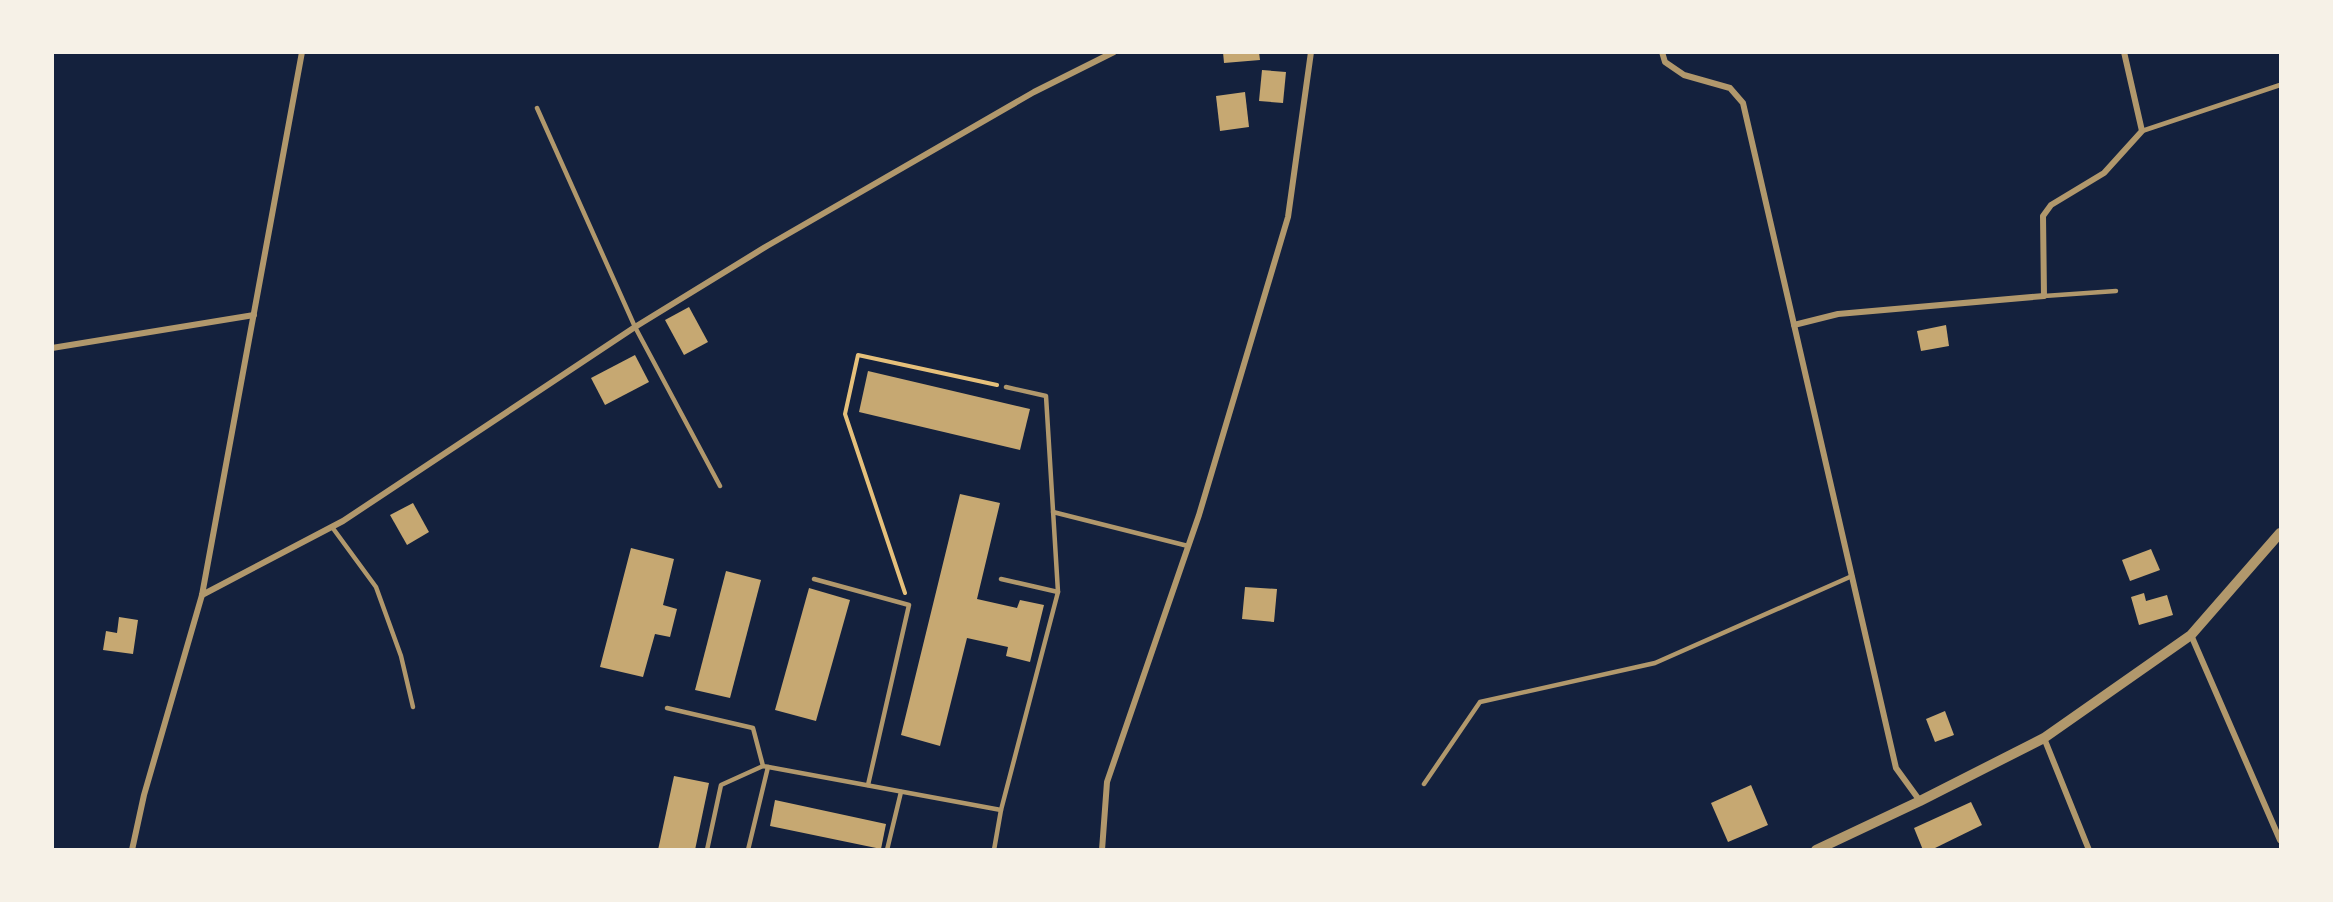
<svg xmlns="http://www.w3.org/2000/svg" width="2333" height="902" viewBox="0 0 2333 902" font-family="Arial,sans-serif">
<style>
.building{fill:#c6a872}
.lines{fill:none;stroke-linecap:round;stroke-linejoin:round}
.path{stroke:#e5c07b;stroke-width:4}
.service{stroke:#b1986c;stroke-width:4.5}
.minor{stroke:#b1986c;stroke-width:6}
.tertiary{stroke:#b1986c;stroke-width:10}
</style>
<rect width="100%" height="100%" fill="#14213d"/>
<g class="building">
<polygon points="1223,52 1259,52 1260,60 1224,63"/>
<polygon points="1262,70 1286,72 1283,103 1259,101"/>
<polygon points="1245,92 1249,127 1220,131 1216,96"/>
<polygon points="689,307 708,342 684,355 665,320"/>
<polygon points="1946,325 1949,346 1921,351 1917,331"/>
<polygon points="635,355 649,382 605,405 591,378"/>
<polygon points="868,371 1030,409 1020,450 859,412"/>
<polygon points="960,494 1000,503 977,599 1017,608 1020,600 1044,605 1030,662 1006,656 1008,647 967,638 940,746 901,735"/>
<polygon points="413,503 429,532 407,545 390,515"/>
<polygon points="631,548 674,559 663,605 677,609 670,637 655,634 643,677 600,667"/>
<polygon points="2151,549 2160,570 2130,581 2122,560"/>
<polygon points="726,571 761,580 730,698 695,690"/>
<polygon points="1245,587 1277,589 1274,622 1242,619"/>
<polygon points="809,588 850,600 816,721 775,710"/>
<polygon points="2144,593 2146,601 2167,595 2173,615 2139,625 2131,597"/>
<polygon points="119,617 138,620 133,654 103,650 106,631 117,633"/>
<polygon points="1945,711 1954,735 1935,742 1926,719"/>
<polygon points="674,776 709,783 695,850 658,850"/>
<polygon points="1751,785 1768,825 1728,842 1711,803"/>
<polygon points="775,800 886,824 881,849 770,826"/>
<polygon points="1971,802 1982,825 1931,850 1923,850 1914,828"/>
</g>
<g class="lines">
<polyline class="path" points="905,593 845,414 858,355 997,385"/>
<g class="service">
<polyline points="537,108 635,327 720,486"/>
<polyline points="2142,131 2280,85"/>
<polyline points="2044,296 2116,291"/>
<polyline points="1006,387 1046,396 1058,592"/>
<polyline points="1053,512 1188,546"/>
<polyline points="332,527 376,587 401,656 413,707"/>
<polyline points="814,579 909,605 868,785"/>
<polyline points="667,708 753,728 763,766 1001,810"/>
<polyline points="1424,784 1480,702 1655,663 1852,576"/>
<polyline points="707,850 721,785 763,766"/>
<polyline points="748,850 768,767"/>
<polyline points="887,850 901,792"/>
<polyline points="994,850 1001,810 1058,592 1001,579"/>
</g>
<g class="minor">
<polyline points="1662,52 1665,62 1684,75 1730,88 1743,103 1896,768 1920,801"/>
<polyline points="1794,325 1838,314 2044,296 2043,216 2051,205 2104,173 2142,131 2124,52"/>
<polyline points="52,348 254,315"/>
<polyline points="202,595 343,521 635,327 767,246 1034,92 1114,52"/>
<polyline points="2191,635 2280,840"/>
<polyline points="2044,738 2089,850"/>
<polyline points="132,850 144,795 202,595 302,52"/>
<polyline points="1102,850 1107,782 1199,515 1288,217 1311,52"/>
</g>
<polyline class="tertiary" points="1816,850 1920,801 2044,738 2191,635 2280,533"/>
</g>
<rect width="2333" height="902" fill="none" stroke="#f6f1e7" stroke-width="108"/>
</svg>
